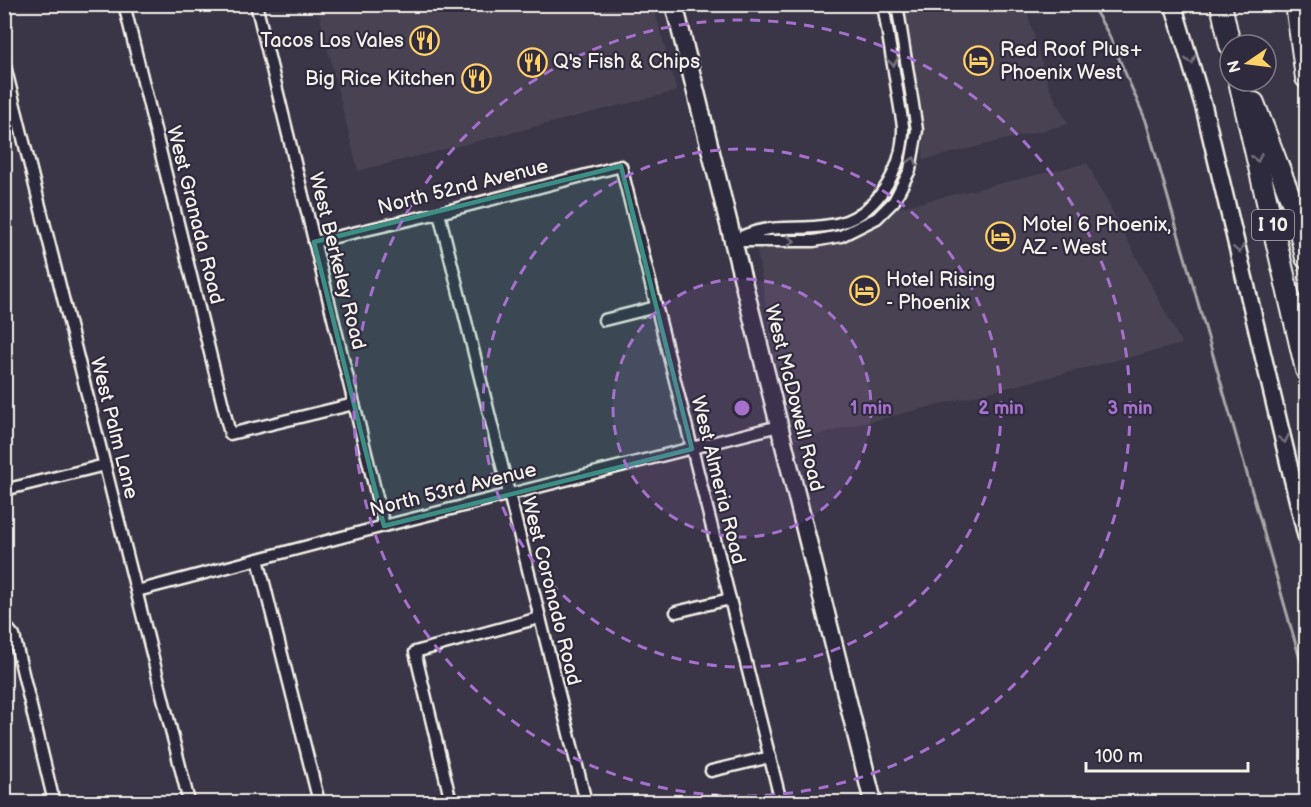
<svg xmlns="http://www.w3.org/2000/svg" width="1311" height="807" viewBox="0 0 1311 807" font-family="'Balsamiq Sans',sans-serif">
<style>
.built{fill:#484352}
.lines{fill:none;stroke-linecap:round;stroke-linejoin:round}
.stream{stroke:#aaa6a7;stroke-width:3}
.minor-casing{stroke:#f4f1e8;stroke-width:15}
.secondary-casing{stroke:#f4f1e8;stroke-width:20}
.primary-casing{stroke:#f4f1e8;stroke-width:21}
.motorway-casing{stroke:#f4f1e8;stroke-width:24}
.minor{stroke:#2f2a3d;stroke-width:10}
.secondary{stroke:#2f2a3d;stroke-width:15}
.primary{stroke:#2f2a3d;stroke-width:16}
.motorway{stroke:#2f2a3d;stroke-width:20}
.oneway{stroke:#747079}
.marked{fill:#3d8f86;fill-opacity:0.2;stroke:#3d8f86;stroke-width:4.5;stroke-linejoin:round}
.ring{fill:none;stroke:#a571cd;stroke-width:3;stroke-dasharray:10 8}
.labels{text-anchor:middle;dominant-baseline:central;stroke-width:4.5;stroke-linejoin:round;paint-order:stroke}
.shield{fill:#2f2a3d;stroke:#b9b5b5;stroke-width:1.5}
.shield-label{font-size:18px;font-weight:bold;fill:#f4f1e8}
.poi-label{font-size:20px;fill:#f4f1e8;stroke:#2f2a3d;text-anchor:start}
.street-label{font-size:20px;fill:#f4f1e8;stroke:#2f2a3d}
.centre{fill:#a571cd;stroke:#2f2a3d;stroke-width:3}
.ring-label{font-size:18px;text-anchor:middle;font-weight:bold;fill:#a571cd;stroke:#2f2a3d;stroke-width:4.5;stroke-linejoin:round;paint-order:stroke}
</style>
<rect width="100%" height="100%" fill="#3b3647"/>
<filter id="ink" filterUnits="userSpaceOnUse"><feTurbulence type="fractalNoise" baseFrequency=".0167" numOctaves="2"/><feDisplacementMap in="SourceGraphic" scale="12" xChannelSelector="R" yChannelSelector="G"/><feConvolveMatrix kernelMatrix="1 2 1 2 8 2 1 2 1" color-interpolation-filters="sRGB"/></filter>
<g filter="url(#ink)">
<g class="built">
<polygon points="317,5 653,5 677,91 358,171"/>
<polygon points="903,5 1025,5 1049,87 1068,124 923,160 924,127"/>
<polygon points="1087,163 1182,344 796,440 774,357 757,250 766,246 836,245 875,226 897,208"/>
</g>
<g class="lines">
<polyline class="stream" points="1091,4 1108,33 1146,121 1306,680"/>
<defs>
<g id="minor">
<polyline points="124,4 230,434 354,404"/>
<polyline points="256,4 384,526"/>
<polyline points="4,62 189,802"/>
<polyline points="439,213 586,802"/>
<polyline points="732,241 814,241 841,236 877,218 894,201 910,170 917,130 897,4"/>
<path d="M733,241C770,221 792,232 831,225C876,218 904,169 903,126L883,4"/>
<polyline points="314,242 439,213 621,166 781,802"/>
<polyline points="604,320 656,307"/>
<polyline points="4,490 105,465"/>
<polyline points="258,559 319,802"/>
<polyline points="137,591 384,526 779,426"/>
<polyline points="676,612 730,599"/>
<polyline points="4,624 14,636 54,802"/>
<polyline points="711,771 770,757"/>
<polyline points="451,802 415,652 539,618"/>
</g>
<polyline id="secondary" points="1173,4 1204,108 1306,536"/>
<polyline id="primary" points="674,4 873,802"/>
<g id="motorway">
<polyline points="1221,4 1230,45"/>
<polyline points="1296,4 1306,78"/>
<polyline points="1239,81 1306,370"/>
<polyline points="1254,103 1294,207 1306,258"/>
</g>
</defs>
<use href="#minor" class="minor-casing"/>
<use href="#secondary" class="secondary-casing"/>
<use href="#primary" class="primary-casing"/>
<use href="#motorway" class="motorway-casing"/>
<use href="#minor" class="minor"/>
<use href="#secondary" class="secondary"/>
<use href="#primary" class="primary"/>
<use href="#motorway" class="motorway"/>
</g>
<defs><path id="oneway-chevron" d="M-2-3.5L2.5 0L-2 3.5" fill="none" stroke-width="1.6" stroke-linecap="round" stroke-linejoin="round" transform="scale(1.5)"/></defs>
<g class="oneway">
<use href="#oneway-chevron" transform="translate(1191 60) rotate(73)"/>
<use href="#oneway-chevron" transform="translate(893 62) rotate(80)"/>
<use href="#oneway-chevron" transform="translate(1257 158) rotate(77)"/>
<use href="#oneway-chevron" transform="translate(913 161) rotate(-74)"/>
<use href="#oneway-chevron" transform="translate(791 241) rotate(-1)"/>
<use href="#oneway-chevron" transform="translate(1239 249) rotate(77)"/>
<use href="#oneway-chevron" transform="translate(1284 439) rotate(77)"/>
</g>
</g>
<path class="marked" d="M621,166L692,449L384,526L314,242Z"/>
<circle cx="742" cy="408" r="129" fill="#a571cd" fill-opacity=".12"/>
<g class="ring">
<circle cx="742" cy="408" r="129"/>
<circle cx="742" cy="408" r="259"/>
<circle cx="742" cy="408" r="388"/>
</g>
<defs>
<symbol id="restaurant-ring" viewBox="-11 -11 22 22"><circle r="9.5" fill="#2f2a3d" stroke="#ffd166" stroke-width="1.5"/><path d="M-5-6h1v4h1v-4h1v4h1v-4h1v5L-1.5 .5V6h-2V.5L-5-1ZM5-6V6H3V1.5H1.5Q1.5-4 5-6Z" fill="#ffd166"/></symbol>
<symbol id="hotel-ring" viewBox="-11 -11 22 22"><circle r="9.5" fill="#2f2a3d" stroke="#ffd166" stroke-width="1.5"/><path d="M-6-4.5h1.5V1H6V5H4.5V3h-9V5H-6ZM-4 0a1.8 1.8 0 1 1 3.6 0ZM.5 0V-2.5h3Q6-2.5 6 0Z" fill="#ffd166"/></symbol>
</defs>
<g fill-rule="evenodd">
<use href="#restaurant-ring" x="408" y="24" width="33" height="33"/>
<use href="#hotel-ring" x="962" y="44" width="33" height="33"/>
<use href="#restaurant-ring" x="516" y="46" width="33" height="33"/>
<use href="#restaurant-ring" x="460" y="62" width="33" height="33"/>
<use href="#hotel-ring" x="984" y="220" width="33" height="33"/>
<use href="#hotel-ring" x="848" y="274" width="33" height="33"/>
</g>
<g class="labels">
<rect class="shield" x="1252" y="210" width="42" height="30" rx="4.5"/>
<g class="shield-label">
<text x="1273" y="225">I 10</text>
</g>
<g class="poi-label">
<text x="404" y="41" text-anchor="end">Tacos Los Vales</text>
<text x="1000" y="50">Red Roof Plus+<tspan x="1000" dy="23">Phoenix West</tspan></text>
<text x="553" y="62">Q's Fish &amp; Chips</text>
<text x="455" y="79" text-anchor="end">Big Rice Kitchen</text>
<text x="1022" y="225">Motel 6 Phoenix,<tspan x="1022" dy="23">AZ - West</tspan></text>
<text x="886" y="280">Hotel Rising<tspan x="886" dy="23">- Phoenix</tspan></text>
</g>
<g class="street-label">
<text transform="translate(463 187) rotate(-14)">North 52nd Avenue</text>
<text transform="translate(195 215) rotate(76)">West Granada Road</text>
<text transform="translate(337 261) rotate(76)">West Berkeley Road</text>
<text transform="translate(794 398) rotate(76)">West McDowell Road</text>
<text transform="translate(114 428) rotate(76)">West Palm Lane</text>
<text transform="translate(718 480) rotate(76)">West Almeria Road</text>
<text transform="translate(453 490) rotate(-14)">North 53rd Avenue</text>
<text transform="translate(551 591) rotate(76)">West Coronado Road</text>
</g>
</g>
<circle cx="742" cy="408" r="9" class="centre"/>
<g class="ring-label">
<text x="871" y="414">1 min</text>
<text x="1001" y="414">2 min</text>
<text x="1130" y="414">3 min</text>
</g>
<rect width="1311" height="807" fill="none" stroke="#2f2a3d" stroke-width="24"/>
<rect x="12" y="12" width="1287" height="783" fill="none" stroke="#f4f1e8" stroke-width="2" filter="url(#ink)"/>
<g transform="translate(1248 63) rotate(256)"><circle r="28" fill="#2f2a3d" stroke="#7e7a81" stroke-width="1.5"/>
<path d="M0-4.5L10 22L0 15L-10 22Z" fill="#ffd166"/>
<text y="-9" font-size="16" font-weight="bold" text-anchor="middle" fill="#f4f1e8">N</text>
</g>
<path d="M1086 762v9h162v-9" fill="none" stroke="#f4f1e8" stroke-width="3"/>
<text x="1095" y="762" font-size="18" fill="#f4f1e8" stroke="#2f2a3d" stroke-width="4.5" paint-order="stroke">100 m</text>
</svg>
